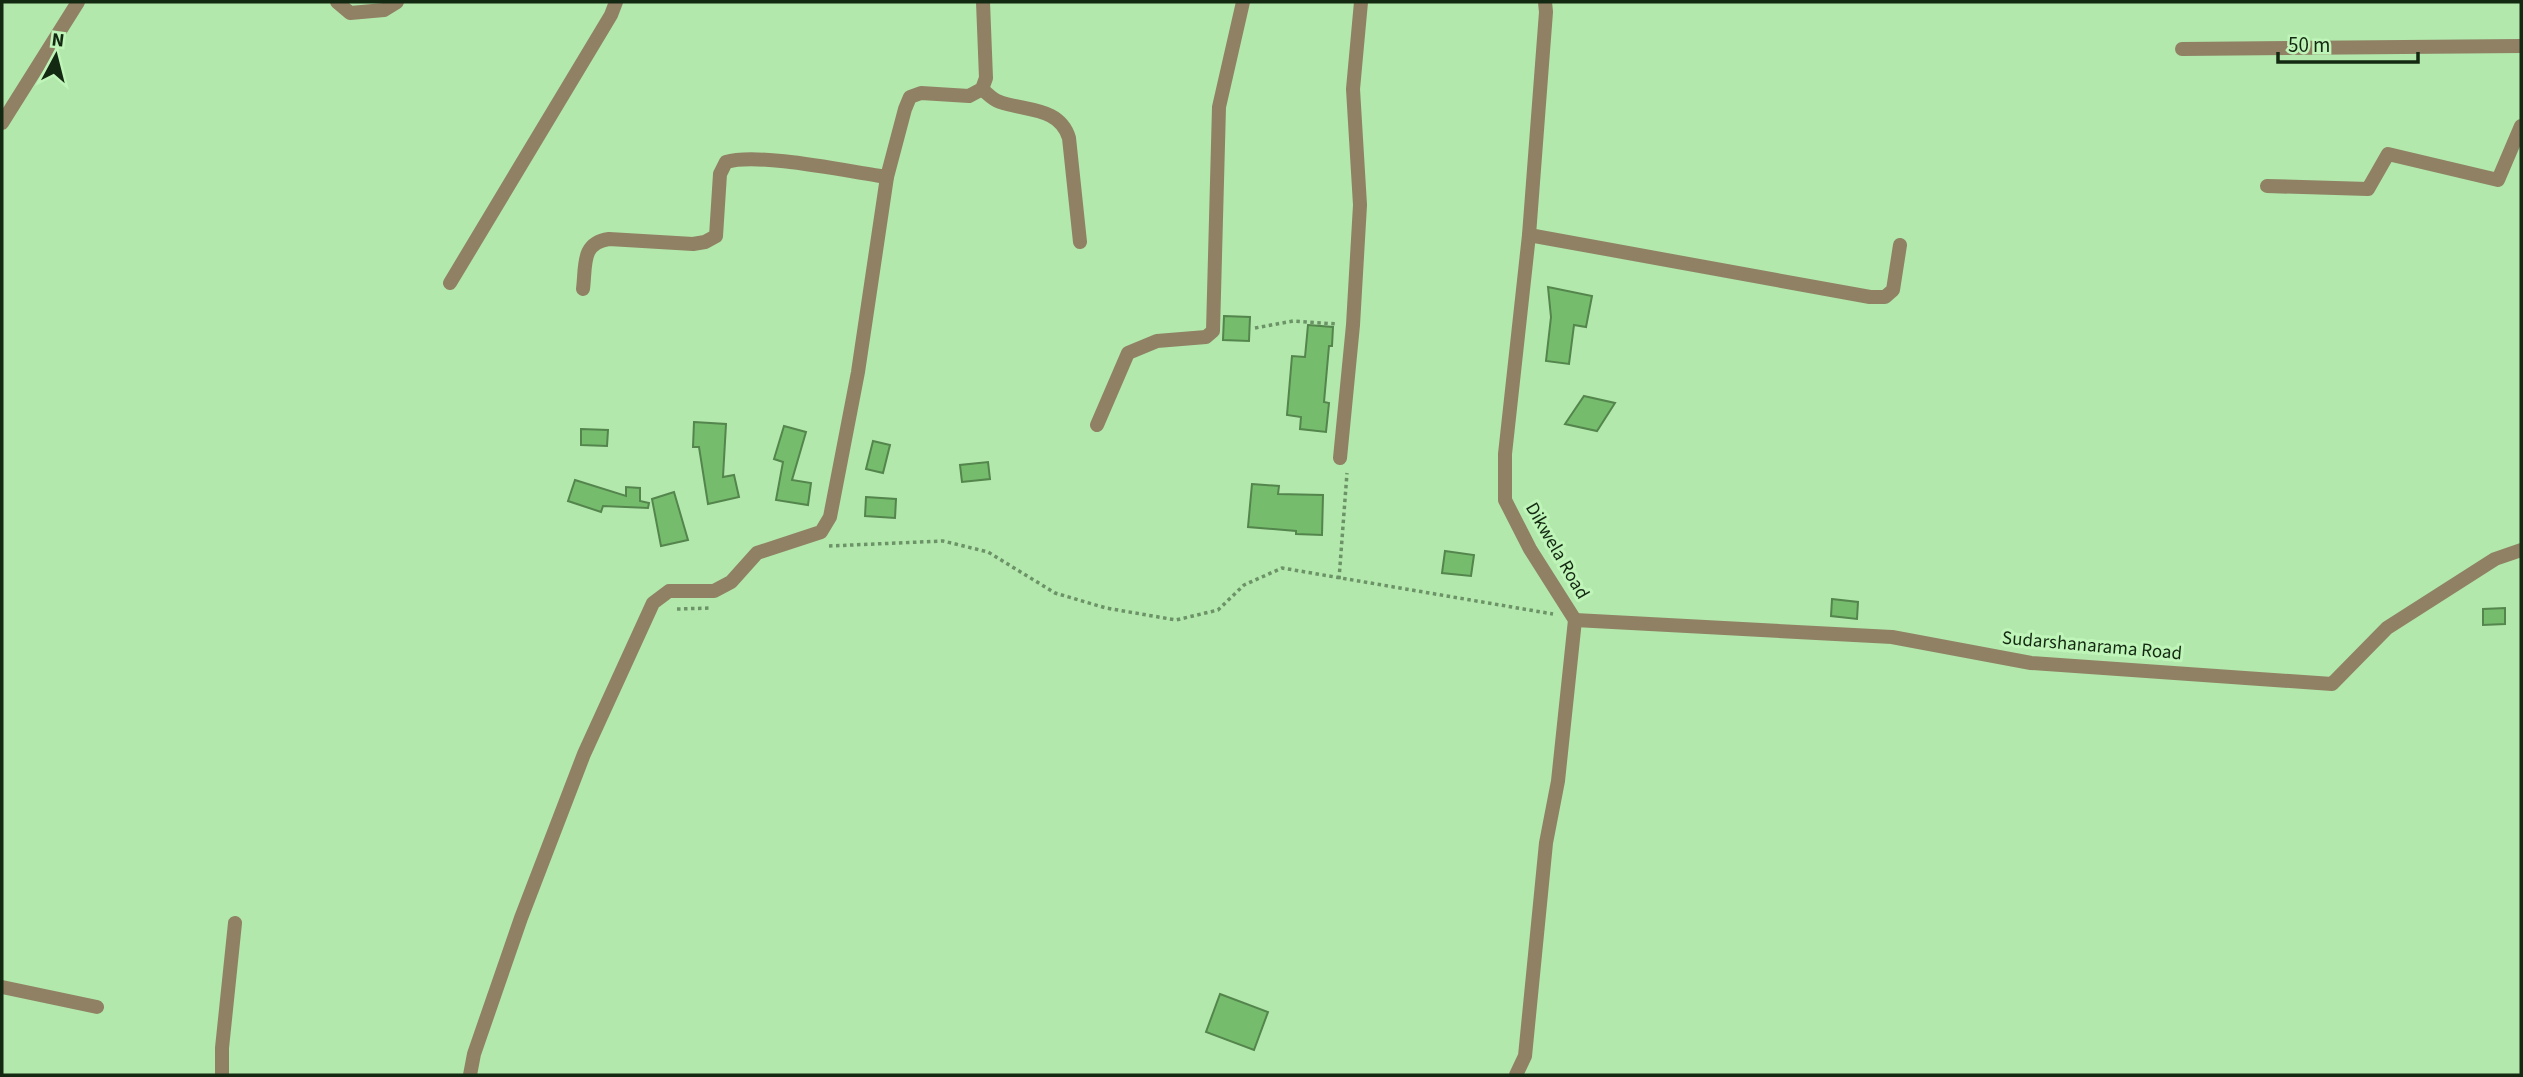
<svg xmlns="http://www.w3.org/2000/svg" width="2523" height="1077" viewBox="0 0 2523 1077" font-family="'Source Sans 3',sans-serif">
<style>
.building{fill:#76bc6d;stroke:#53854d;stroke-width:2}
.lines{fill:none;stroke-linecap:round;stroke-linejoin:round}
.path{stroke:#6c9367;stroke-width:3.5;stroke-dasharray:3.5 3.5;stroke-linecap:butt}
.street{stroke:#908165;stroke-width:14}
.labels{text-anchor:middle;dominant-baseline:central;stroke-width:6;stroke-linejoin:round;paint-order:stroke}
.street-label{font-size:19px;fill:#142912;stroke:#bff5b8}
</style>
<rect width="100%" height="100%" fill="#b2e8ab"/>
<g class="building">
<polygon points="1548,287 1592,296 1586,327 1574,325 1569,364 1546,361 1551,317"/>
<polygon points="1224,316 1250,317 1249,341 1223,340"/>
<polygon points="1308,325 1333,327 1332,346 1329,346 1324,402 1329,403 1326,432 1300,429 1301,417 1287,415 1292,356 1305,357"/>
<polygon points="1584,396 1615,403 1597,431 1565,424"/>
<polygon points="694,422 726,424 723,477 734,475 739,497 708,504 699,447 693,447"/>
<polygon points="784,426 806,432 792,480 811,483 808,505 776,500 783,462 774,459"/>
<polygon points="581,429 608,430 607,446 581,445"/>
<polygon points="873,441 890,445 883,473 866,469"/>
<polygon points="988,462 990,479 962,482 960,465"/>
<polygon points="575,480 626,496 626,487 640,488 640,501 649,503 648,508 603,506 601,512 568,501"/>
<polygon points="1252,484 1279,486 1278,494 1323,495 1322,535 1296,534 1296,531 1248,527"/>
<polygon points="674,492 688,540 661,546 652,499"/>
<polygon points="866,497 896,499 895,518 865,516"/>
<polygon points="1445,551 1474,555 1471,576 1442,573"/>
<polygon points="1832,599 1858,602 1857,619 1831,616"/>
<polygon points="2505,608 2505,624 2483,625 2483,609"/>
<polygon points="1220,994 1268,1012 1254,1050 1206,1032"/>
</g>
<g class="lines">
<g class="path">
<polyline points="1255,328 1293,321 1337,324"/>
<polyline points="829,546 943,541 988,552 1055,593 1106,608 1176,620 1218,610 1244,585 1282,568 1553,614"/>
<polyline points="1339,579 1347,473"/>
<polyline points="677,609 711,608"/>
</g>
<g class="street">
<polyline points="337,2 350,13 384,10 397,2"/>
<polyline points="2182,49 2521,46"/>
<path d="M982,89C988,94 993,100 1000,102C1026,111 1060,107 1069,138L1080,242"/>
<polyline points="2,123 78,2"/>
<polyline points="2267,186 2368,189 2388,154 2498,180 2521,126"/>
<polyline points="1529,235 1870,297 1885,297 1893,290 1900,245"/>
<polyline points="450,283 611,15 616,2"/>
<path d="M583,289C586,265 581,243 609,239L693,244L705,242L716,236L720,174L726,162C759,152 850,172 887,177"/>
<polyline points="1097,425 1128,353 1157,341 1206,337 1213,331 1219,107 1243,2"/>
<polyline points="1340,458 1353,325 1360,205 1353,89 1361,2"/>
<polyline points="1575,620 1892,637 2031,663 2332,684 2387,628 2495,559 2521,550"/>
<polyline points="2,987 97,1007"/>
<polyline points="222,1075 222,1048 235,923"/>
<polyline points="470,1075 474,1054 521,918 584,754 653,603 669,591 714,591 731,582 757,553 821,532 830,517 858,372 887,177 905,109 910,97 921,93 969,96 982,89 986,78 983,2"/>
<polyline points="1516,1075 1525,1056 1546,843 1558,781 1575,620 1530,549 1505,500 1505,454 1529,235 1546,12 1545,2"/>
</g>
</g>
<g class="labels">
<g class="street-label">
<text transform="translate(1557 551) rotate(60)">Dikwela Road</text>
<text transform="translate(2092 646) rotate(5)">Sudarshanarama Road</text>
</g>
</g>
<rect width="2523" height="1077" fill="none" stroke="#142912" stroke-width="7"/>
<g transform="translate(56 56) rotate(7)" stroke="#bff5b8" stroke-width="5" paint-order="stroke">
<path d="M0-5L12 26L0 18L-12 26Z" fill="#142912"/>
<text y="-10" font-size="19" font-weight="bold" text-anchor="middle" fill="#142912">N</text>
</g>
<path d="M2278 52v10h140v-10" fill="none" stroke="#142912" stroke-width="3.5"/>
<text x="2288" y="52" font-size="21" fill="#142912" stroke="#bff5b8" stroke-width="5" paint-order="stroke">50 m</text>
</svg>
